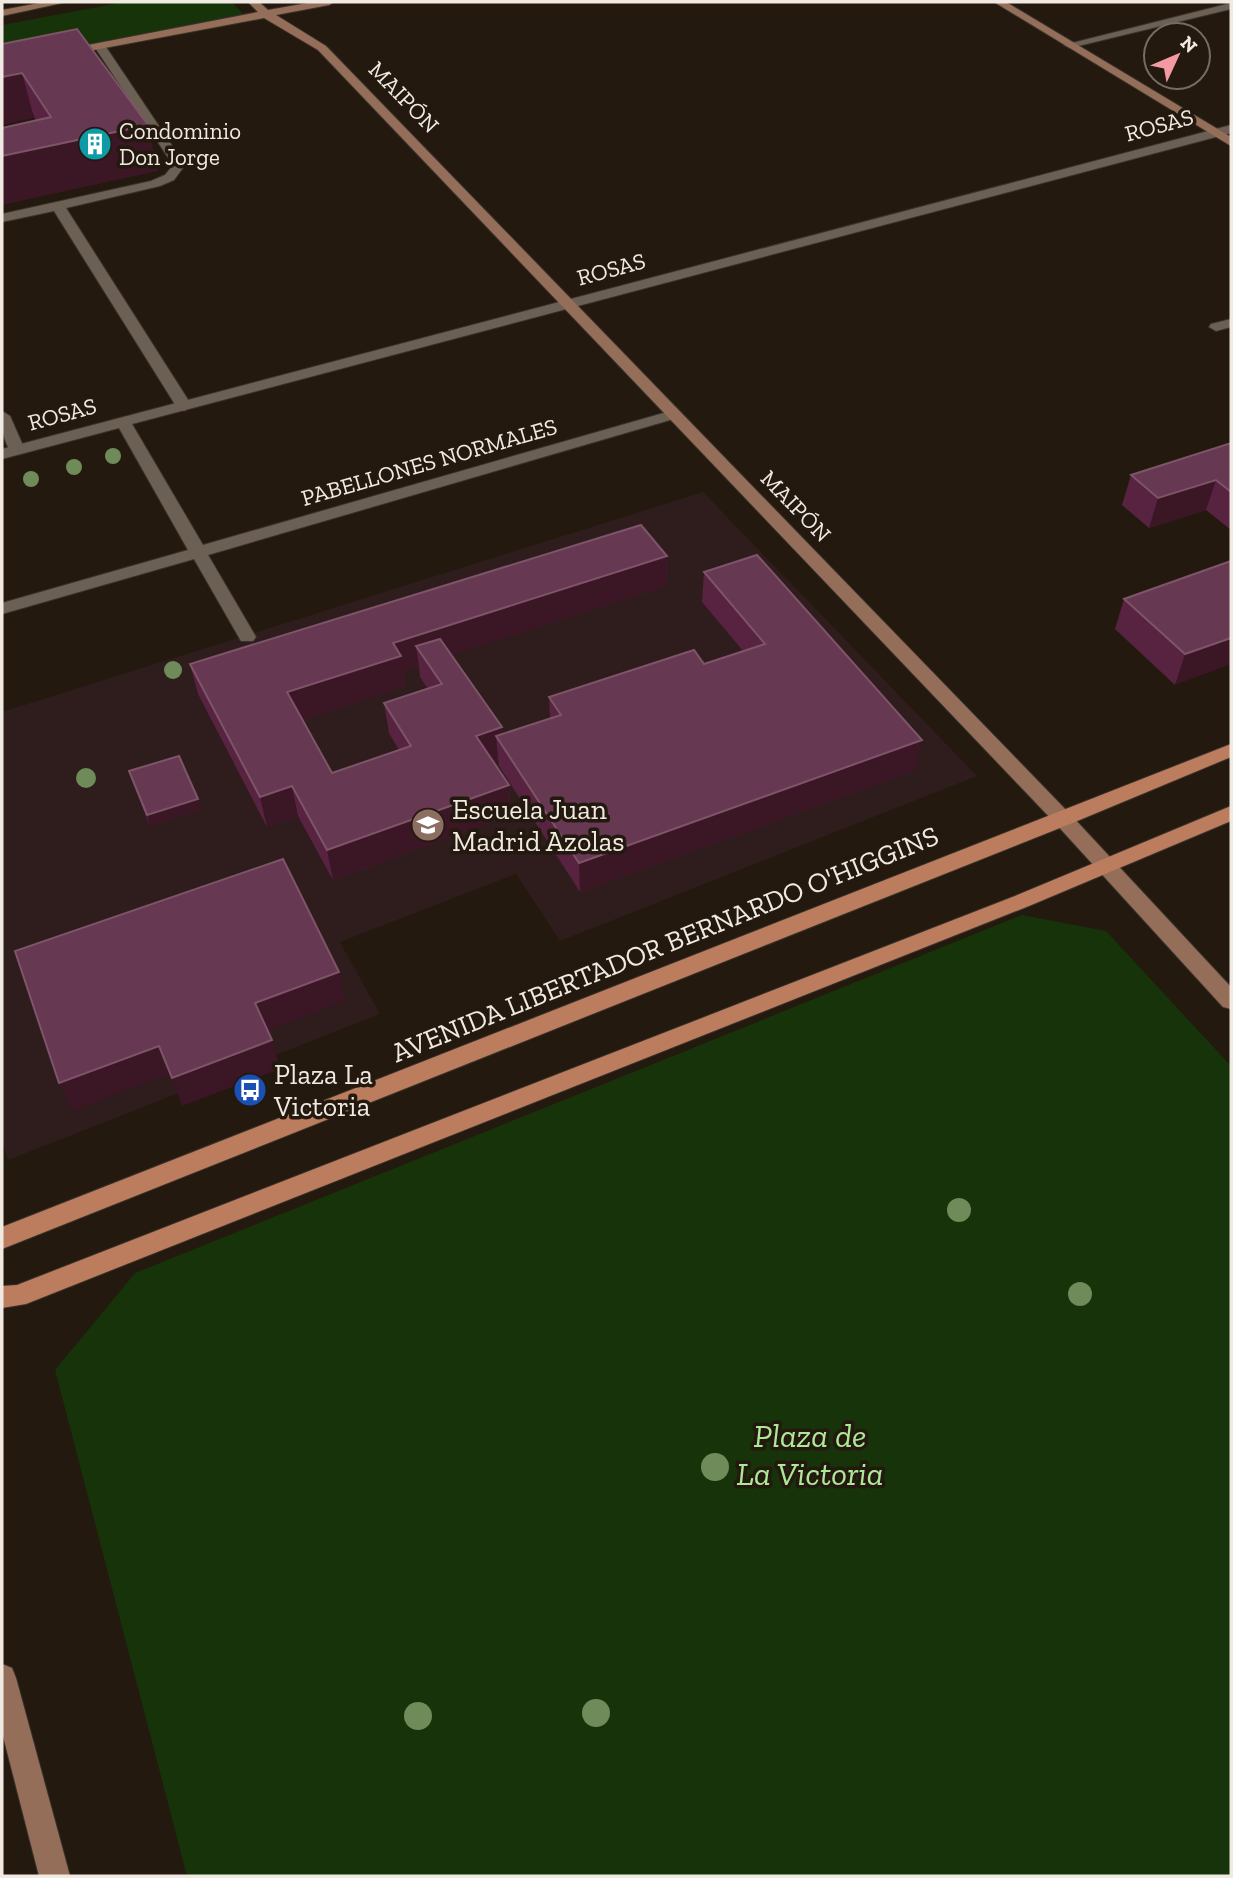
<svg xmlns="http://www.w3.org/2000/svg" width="1233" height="1878" viewBox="0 0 1233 1878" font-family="'Zilla Slab',serif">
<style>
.education{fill:#2f1d1d}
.green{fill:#17330a}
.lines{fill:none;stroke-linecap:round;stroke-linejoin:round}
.lane-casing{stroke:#3a332d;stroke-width:2}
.street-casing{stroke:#3a332d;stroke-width:2}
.secondary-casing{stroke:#3a332d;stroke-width:2}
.primary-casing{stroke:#3a332d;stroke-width:2}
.lane{fill:#6c6054;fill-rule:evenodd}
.street{fill:#6c6054;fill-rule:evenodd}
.secondary{fill:#946e59;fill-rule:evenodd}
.primary{fill:#bc7d5e;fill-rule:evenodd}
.tree{fill:#6f8b5a}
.wall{fill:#572340;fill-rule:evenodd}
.shaded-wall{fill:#3b1625}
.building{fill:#673852;stroke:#7d5468;stroke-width:2}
.labels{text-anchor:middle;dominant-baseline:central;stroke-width:7;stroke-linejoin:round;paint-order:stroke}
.far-street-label{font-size:23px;fill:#f1eae3;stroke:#23190e}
.far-poi-label{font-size:23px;fill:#f1eae3;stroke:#23190e;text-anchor:start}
.poi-label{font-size:28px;fill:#f1eae3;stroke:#23190e;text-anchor:start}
.street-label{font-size:28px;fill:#f1eae3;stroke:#23190e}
.near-park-label{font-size:33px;font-style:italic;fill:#ade898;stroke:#23190e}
</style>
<rect width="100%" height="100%" fill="#23190e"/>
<polygon class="education" points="703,492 977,776 560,941 516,874 340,942 380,1014 8,1160 2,1142 2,712"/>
<g class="green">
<polygon points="124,2 232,2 243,14 2,61 2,25"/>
<polygon points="1022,915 1106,931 1231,1066 1231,1876 187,1876 55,1370 135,1273"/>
</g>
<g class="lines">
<defs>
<g id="lane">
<polygon points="96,44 104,44 185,165 174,180 160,186 66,208 192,406 184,411 176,406 54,211 2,222 2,214 151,181 165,175 173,165 94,46"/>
<polygon points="1231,319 1231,327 1216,331 1209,327 1211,324"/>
<path d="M2,411L10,416L25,450L23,453H11C3,439 1,427 2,411Z"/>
</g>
<g id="street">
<polygon points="1231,3 1231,9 1070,48 1064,45"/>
<polygon points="1231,125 1231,133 132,424 203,545 667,412 672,410 680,415 677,418 208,555 256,637 253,641 241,641 194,559 2,614 2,603 188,550 119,428 2,459 2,449"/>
</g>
<g id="secondary">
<polygon points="45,2 67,2 2,16 2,10"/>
<polygon points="248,2 259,2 268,10 313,2 334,2 329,5 276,15 326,46 1070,814 1231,987 1231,1009 1223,1007 1056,824 318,50 264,18 62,56 56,53 62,50 258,12"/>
<polygon points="994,2 1006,2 1231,137 1231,146"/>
<polygon points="2,1664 12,1668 16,1678 70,1876 39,1876 2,1732"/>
</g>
<g id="primary">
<polygon points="1231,744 1231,757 1070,824 2,1249 2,1227"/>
<polygon points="1231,806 1231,821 1029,906 26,1304 2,1308 2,1286 17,1285 1015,896"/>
</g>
</defs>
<use href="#lane" class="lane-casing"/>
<use href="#street" class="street-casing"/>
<use href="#secondary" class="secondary-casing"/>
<use href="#primary" class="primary-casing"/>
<use href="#lane" class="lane"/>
<use href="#street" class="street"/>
<use href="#secondary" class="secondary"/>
<use href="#primary" class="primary"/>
</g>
<g class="tree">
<circle cx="113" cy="456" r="8"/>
<circle cx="74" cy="467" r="8"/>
<circle cx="31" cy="479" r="8"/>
<circle cx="173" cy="670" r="9"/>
<circle cx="86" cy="778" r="10"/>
<circle cx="959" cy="1210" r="12"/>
<circle cx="1080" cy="1294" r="12"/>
<circle cx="715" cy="1467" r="14"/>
<circle cx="596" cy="1713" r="14"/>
<circle cx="418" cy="1716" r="14"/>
</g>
<g class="wall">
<polygon points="2,44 158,171 36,121"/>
<polygon points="1231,443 1231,530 1206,510 1149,528 1122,505 1131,475"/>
<path d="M667,556L666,586L451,655L502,727V734L550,718L549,697L704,664L743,651L702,602L704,572L916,770L580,892L499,766L498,759L493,761L509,785L511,815L333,880L298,816L267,827L198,694L190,664ZM419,666L420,677L428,689L384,703L389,733L399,750L332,773L302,720L405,686L403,671Z"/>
<polygon points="1231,561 1175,685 1115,629 1124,599"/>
<polygon points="129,771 201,810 150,826"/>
</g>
<g class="shaded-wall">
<polygon points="22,73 34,118 2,125 2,77"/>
<polygon points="148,125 158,171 2,205 2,156"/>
<polygon points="1216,480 1206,510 1149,528 1158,498"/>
<polygon points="667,556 666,586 428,663 416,646 419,666 403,671 405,686 293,723 287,692 393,643"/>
<polygon points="1231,638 1231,664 1175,685 1185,654"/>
<polygon points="502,727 503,746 496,736 498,759 479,766 476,736"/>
<polygon points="922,740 916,770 580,892 579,863"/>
<polygon points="509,785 511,815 333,880 327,850"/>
<polygon points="292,786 298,816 267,827 260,797"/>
<polygon points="198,799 201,810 150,826 147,815"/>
<polygon points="339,972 345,1001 263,1032 255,1003"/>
<polygon points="272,1040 280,1069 182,1106 172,1078"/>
<polygon points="159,1046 170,1074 72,1111 59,1083"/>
</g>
<g class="building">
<polygon points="77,29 148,125 2,156 2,128 51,117 22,73 2,77 2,44"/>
<polygon points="1231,443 1231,492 1216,480 1158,498 1131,475"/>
<polygon points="641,525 667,556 393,643 401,656 287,692 332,773 411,746 384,703 442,684 416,646 440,639 502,727 476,736 509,785 327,850 292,786 260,797 190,664"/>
<polygon points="757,555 922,740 579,863 496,736 561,715 549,697 694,650 704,664 765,644 704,572"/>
<polygon points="1231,561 1231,638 1185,654 1124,599"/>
<polygon points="179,756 198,799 147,815 129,771"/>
<polygon points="283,859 339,972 255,1003 272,1040 172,1078 159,1046 59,1083 15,951"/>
</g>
<defs>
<symbol id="building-disc" viewBox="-11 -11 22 22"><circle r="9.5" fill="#0f9aa8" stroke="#23190e"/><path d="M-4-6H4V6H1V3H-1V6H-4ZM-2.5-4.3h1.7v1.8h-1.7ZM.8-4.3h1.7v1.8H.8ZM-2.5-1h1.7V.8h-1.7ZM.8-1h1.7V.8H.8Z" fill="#fff"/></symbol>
<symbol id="school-disc" viewBox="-11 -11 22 22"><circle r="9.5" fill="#8d6e63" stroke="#23190e"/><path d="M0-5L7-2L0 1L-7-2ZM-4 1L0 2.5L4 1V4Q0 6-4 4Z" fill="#fff"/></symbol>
<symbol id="bus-disc" viewBox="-11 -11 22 22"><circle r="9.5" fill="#1a4fb4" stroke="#23190e"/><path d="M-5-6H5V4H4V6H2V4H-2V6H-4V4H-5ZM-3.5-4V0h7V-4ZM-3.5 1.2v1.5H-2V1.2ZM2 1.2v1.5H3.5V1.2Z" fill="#fff"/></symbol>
</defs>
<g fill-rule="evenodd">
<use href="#building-disc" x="76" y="125" width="38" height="38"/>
<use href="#school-disc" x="409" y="806" width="38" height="38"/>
<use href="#bus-disc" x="231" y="1071" width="38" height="38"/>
</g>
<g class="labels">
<g class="far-street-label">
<text transform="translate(404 97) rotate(46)">MAIPÓN</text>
<text transform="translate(1159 125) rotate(-15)">ROSAS</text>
<text transform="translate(611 269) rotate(-15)">ROSAS</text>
<text transform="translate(62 414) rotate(-15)">ROSAS</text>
<text transform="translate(429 462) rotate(-16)">PABELLONES NORMALES</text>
<text transform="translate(796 506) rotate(46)">MAIPÓN</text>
</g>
<g class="far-poi-label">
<text x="119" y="131">Condominio<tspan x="119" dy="26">Don Jorge</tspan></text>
</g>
<g class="poi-label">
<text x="452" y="809">Escuela Juan<tspan x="452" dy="32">Madrid Azolas</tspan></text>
<text x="274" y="1074">Plaza La<tspan x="274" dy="32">Victoria</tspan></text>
</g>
<g class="street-label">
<text transform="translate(665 944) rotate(-22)">AVENIDA LIBERTADOR BERNARDO O'HIGGINS</text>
</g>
<g class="near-park-label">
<text x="810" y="1435">Plaza de<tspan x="810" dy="38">La Victoria</tspan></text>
</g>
</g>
<rect width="1233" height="1878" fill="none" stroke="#f1eae3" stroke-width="7"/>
<g transform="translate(1177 56) rotate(46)"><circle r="33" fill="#23190e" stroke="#756d63" stroke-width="2"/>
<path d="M0-5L12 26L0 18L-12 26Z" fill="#f49aa3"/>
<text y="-10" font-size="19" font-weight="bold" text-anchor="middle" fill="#f1eae3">N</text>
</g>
</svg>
